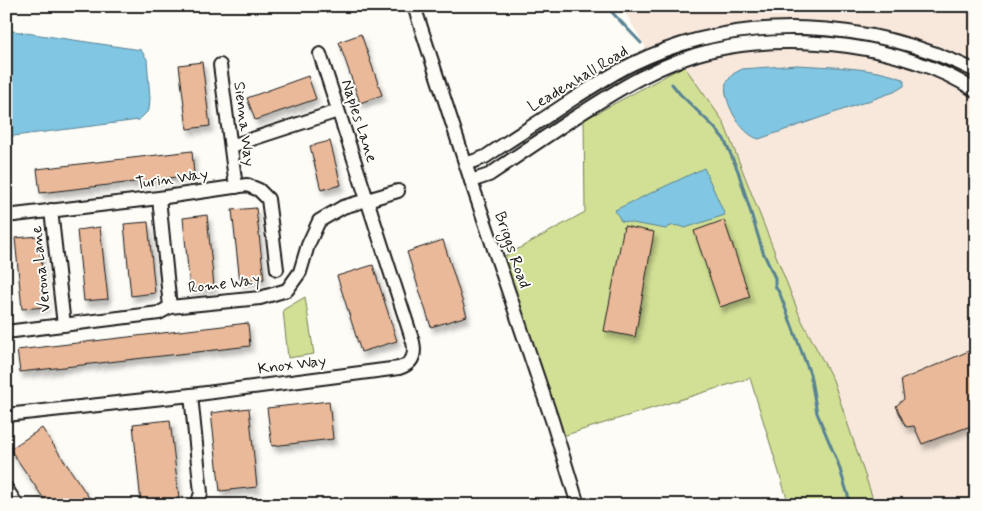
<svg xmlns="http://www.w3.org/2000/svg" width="982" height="511" viewBox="0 0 982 511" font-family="Mynerve,sans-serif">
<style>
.built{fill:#f7e8db}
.green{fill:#d1e094;stroke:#767e58}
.water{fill:#81c6e2;stroke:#598293}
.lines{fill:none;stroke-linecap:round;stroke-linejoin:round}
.stream{stroke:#598293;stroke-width:3}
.building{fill:#e9b999;stroke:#1c1c1c;filter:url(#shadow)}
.minor-casing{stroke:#1c1c1c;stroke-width:16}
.minor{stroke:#fdfcf7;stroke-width:12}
.labels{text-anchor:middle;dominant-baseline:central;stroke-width:4;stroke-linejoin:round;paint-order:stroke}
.street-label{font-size:16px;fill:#1c1c1c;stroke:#fdfcf7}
</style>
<defs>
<filter id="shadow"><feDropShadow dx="3" dy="5.5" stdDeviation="2.5" flood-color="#0004"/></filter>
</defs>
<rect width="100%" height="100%" fill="#fdfcf7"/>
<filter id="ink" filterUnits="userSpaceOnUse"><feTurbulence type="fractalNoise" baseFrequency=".02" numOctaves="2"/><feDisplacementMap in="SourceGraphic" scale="10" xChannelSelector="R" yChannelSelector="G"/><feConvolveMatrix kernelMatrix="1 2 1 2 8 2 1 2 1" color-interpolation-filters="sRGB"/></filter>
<g filter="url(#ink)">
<polygon class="built" points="621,6 976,6 976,505 851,505 722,146 651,56"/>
<g class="green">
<polygon points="684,66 723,121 801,319 833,380 875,505 789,505 750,378 553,439 498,260 585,212 584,120"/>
<polygon points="305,297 314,354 288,358 283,310"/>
</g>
<g class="water">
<polygon points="6,30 141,50 147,59 150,98 149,110 139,120 6,137"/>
<path d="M797,65C828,67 873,67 903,79L904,81V86L894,92L759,139C741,135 722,100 726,83L733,74L742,69Z"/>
<path d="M704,168L725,215L685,228C679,225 671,224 666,229L621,221L615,210Z"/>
</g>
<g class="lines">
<g class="stream">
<polyline points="606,6 641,43"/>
<polyline points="672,84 680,94 713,126 724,139 738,171 763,252 775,278 775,286 780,294 810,374 817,413 838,463 851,505"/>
</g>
</g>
<g class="building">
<polygon points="361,34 382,95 360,103 339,42"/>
<polygon points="202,62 210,126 187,129 179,65"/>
<polygon points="308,76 316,99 255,120 247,98"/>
<polygon points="330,141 341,185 321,190 310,146"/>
<polygon points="192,151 194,175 40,193 37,169"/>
<polygon points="256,208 264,279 240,282 232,210"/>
<polygon points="207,215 214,287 190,289 183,218"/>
<polygon points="724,220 750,297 720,307 694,231"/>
<polygon points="148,222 155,293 131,296 124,224"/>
<polygon points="624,226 654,232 635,337 604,331"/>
<polygon points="100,227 108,299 84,301 77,230"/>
<polygon points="39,236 46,307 22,309 15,238"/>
<polygon points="443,240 467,316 431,327 407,252"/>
<polygon points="373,265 397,341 361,352 337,276"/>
<polygon points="248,323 250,346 20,372 17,350"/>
<polygon points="976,348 976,424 922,444 914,426 906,427 896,406 904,399 901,380"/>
<polygon points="329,401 333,439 272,446 267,408"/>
<polygon points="249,408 257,487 220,491 211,413"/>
<polygon points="170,420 179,498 141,503 133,424"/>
<polygon points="42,428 94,505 48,505 10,449"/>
</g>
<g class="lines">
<defs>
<g id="minor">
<polyline points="414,6 473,187 552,420 578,505"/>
<polyline points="220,65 236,187"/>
<polyline points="231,146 338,111"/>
<path d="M466,164L485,157C513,138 542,120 570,101C590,88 610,75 632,64C740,11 869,19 976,71"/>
<path d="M471,181L489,175C517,156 545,137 574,118C617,90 661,62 713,50C758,40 802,40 848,46C891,52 940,67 976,91"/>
<polyline points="159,198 170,307"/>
<polyline points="51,210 64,325"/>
<polyline points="6,216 159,198 247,185 259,190 268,199 277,269"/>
<polyline points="6,332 159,313 170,307 260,298 287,290 300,272 308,245 319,221 343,207 398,191"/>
<polyline points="191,395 201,493 197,505"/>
<path d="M6,415L191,395L399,368C412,364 416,356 413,342L320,54"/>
<polyline points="6,488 17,505"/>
</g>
</defs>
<use href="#minor" class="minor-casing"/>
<use href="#minor" class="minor"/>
</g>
</g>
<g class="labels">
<g class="street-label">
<text transform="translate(578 79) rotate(-31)">Leadenhall Road</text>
<text transform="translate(359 121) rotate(72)">Naples Lane</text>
<text transform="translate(244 124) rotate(83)">Sienna Way</text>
<text transform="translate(172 179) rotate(-8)">Turin Way</text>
<text transform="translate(512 250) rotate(71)">Briggs Road</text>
<text transform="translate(41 269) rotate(-96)">Verona Lane</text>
<text transform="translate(224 284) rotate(-7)">Rome Way</text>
<text transform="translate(292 365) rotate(-7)">Knox Way</text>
</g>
</g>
<rect width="982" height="511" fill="none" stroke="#fdfcf7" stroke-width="25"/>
<rect x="12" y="12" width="957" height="486" fill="none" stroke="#1c1c1c" stroke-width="2" filter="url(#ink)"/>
</svg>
